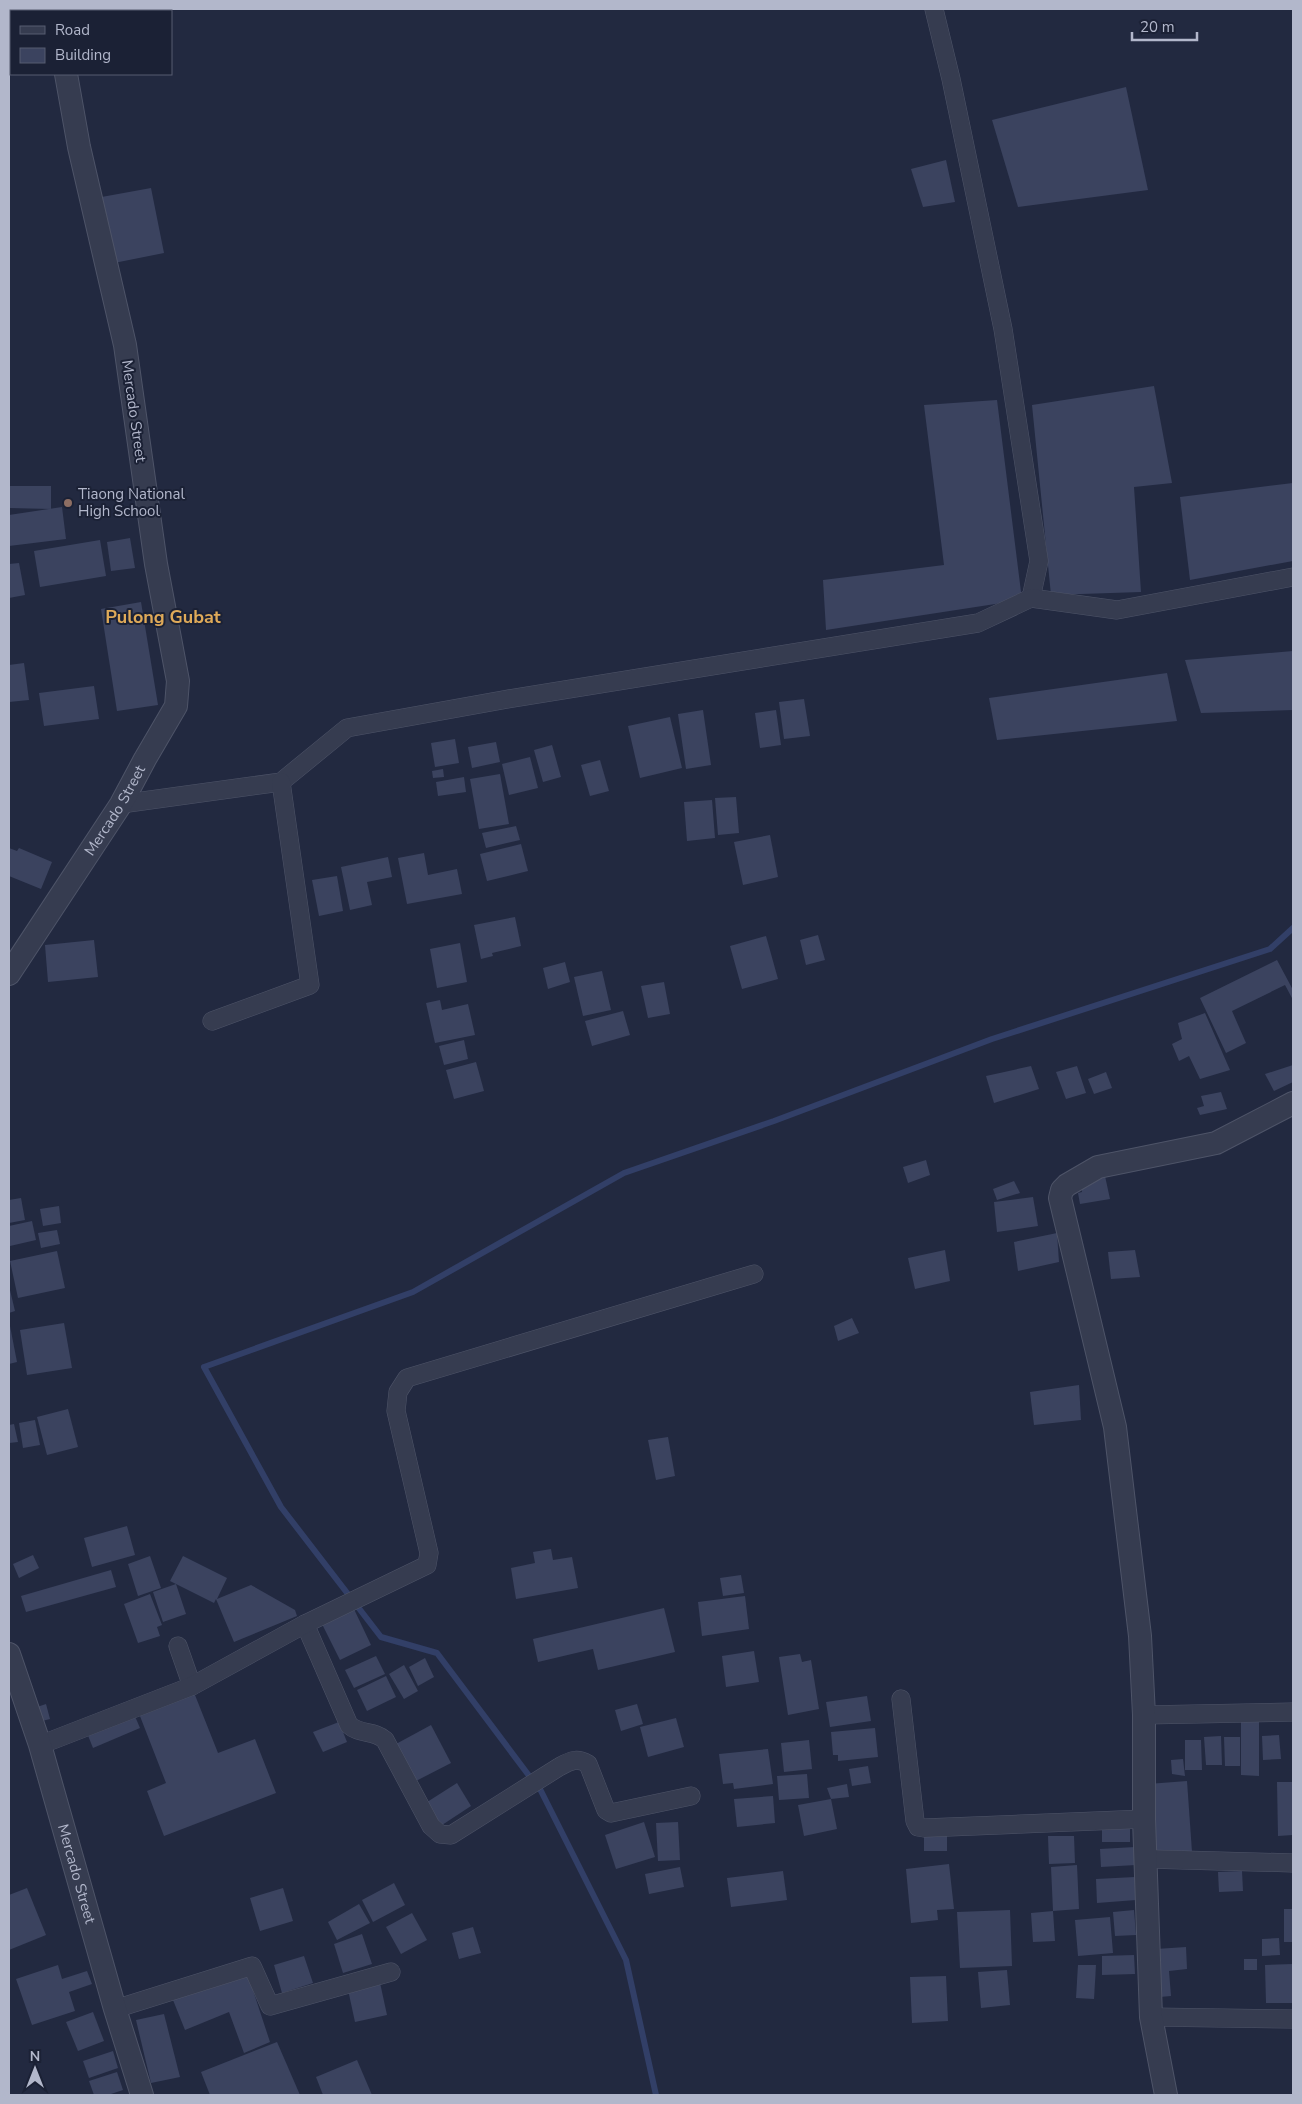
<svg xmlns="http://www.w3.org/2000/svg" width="1302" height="2104" viewBox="0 0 1302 2104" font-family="'Nunito Sans',sans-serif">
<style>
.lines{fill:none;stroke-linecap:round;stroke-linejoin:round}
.stream{stroke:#323f67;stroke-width:6}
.building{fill:#3b435f}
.minor-casing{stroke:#4e5468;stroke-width:19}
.tertiary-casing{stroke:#4e5468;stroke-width:24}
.minor{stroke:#363c50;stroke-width:18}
.tertiary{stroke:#363c50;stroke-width:22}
.education-dot{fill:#8d6e63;stroke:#1b2135;stroke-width:2}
.labels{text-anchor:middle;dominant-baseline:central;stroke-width:4;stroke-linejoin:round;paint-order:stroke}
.street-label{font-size:15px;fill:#b2b7cb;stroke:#1b2135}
.poi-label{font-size:15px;fill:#b2b7cb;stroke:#1b2135;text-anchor:start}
.quarter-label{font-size:18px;font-weight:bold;fill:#dfaa59;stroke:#1b2135}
</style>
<rect width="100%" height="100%" fill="#222940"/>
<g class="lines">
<g class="stream">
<polyline points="530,1777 437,1653 381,1637 281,1507 204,1367 413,1292 624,1173 774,1121 992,1039 1270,949 1293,928"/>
<polyline points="539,1787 626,1960 656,2095"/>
</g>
</g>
<g class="building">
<polygon points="1126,87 1148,190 1018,207 992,120"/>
<polygon points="946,160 955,202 923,207 911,169"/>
<polygon points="151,188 164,253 109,264 96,198"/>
<polygon points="1154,386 1172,483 1134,487 1141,592 1051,595 1032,405"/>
<polygon points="997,400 1022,600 826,630 823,580 944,565 924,405"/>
<polygon points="1293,483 1293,561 1190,580 1180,497"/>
<polygon points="9,486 51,486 51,509 9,508"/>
<polygon points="62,507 66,539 9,546 9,515"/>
<polygon points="130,538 135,568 111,571 107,542"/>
<polygon points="100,540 106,576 40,587 34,551"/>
<polygon points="19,563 25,595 9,598 9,564"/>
<polygon points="141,602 158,705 117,711 101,609"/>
<polygon points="1293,651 1293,710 1201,713 1185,660"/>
<polygon points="24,663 29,700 9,702 9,665"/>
<polygon points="1167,673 1177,721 997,740 989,698"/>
<polygon points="94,686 99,719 44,726 39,693"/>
<polygon points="804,699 810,736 784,739 779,702"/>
<polygon points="703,710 711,765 686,769 678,714"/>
<polygon points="776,710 781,745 760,748 755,713"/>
<polygon points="670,717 682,768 640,778 628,726"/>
<polygon points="455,739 459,763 435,767 431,743"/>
<polygon points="496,742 500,762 472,768 468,747"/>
<polygon points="552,745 561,777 543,782 534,750"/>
<polygon points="530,757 538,788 509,795 502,764"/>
<polygon points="600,760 609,791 590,796 581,765"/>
<polygon points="443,769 444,777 433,778 432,771"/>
<polygon points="500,774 509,824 479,829 470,779"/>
<polygon points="464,777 466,792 438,796 436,782"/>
<polygon points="736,797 739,833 718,835 715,798"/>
<polygon points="712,800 715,838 687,841 684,802"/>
<polygon points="516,826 520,840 486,848 482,833"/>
<polygon points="770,835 778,877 743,885 734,842"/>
<polygon points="521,844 528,871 487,881 480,854"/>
<polygon points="9,848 17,851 19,848 52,862 41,889 9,876"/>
<polygon points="424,853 428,875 457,869 462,894 407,904 398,858"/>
<polygon points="388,857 392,877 367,882 372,905 350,910 341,867"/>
<polygon points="337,876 343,911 319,916 312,880"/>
<polygon points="515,917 521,946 492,953 493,956 481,959 474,925"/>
<polygon points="818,935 825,960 806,965 800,940"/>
<polygon points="766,936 778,979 742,989 730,946"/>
<polygon points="94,940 98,977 48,982 45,945"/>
<polygon points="460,943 467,982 437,988 430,949"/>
<polygon points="1277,960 1293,990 1293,1000 1285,985 1232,1011 1246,1043 1226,1053 1200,998"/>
<polygon points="565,962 570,982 548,989 543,968"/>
<polygon points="602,971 611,1010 583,1016 574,977"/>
<polygon points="664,982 670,1014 648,1018 641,986"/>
<polygon points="440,1000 442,1010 468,1004 475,1035 435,1043 426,1003"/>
<polygon points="623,1011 630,1035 592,1046 585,1021"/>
<polygon points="1205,1013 1230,1070 1200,1079 1189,1056 1179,1061 1172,1044 1182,1039 1178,1023"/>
<polygon points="464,1040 468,1059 444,1065 439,1046"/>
<polygon points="476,1062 484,1091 454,1099 446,1070"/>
<polygon points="1293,1065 1293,1082 1274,1091 1265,1074"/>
<polygon points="1031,1066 1039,1089 994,1103 986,1076"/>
<polygon points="1077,1066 1086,1093 1066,1099 1056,1072"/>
<polygon points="1106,1072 1112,1088 1094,1094 1088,1079"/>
<polygon points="1221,1092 1227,1109 1200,1115 1197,1108 1204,1106 1201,1096"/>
<polygon points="926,1160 930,1175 908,1183 903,1167"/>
<polygon points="1105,1176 1110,1199 1080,1204 1078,1193 1082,1192 1082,1180"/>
<polygon points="1014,1181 1020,1193 997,1200 993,1189"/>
<polygon points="1033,1197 1038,1226 997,1232 994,1202"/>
<polygon points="21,1198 25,1220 9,1223 9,1200"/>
<polygon points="59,1206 61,1223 43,1226 40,1209"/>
<polygon points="32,1221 36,1240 10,1246 9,1226"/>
<polygon points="57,1230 60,1244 41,1248 38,1233"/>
<polygon points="1057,1233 1059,1262 1018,1271 1014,1242"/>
<polygon points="945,1250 950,1281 915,1289 908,1258"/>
<polygon points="1135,1250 1140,1277 1111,1279 1108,1252"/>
<polygon points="57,1251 65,1288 18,1298 10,1261"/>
<polygon points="9,1286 15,1311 9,1313"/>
<polygon points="852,1318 859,1333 838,1341 834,1326"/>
<polygon points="64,1323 72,1368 27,1375 20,1330"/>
<polygon points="10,1326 17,1362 9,1364 9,1327"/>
<polygon points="1079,1385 1081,1420 1034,1425 1030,1392"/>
<polygon points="68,1409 78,1447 47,1455 37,1417"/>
<polygon points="35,1420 40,1445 23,1448 19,1423"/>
<polygon points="14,1424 18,1442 9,1443 9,1425"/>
<polygon points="668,1437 675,1476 656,1480 648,1440"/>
<polygon points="127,1526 135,1555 92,1567 84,1538"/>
<polygon points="551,1549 553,1560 572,1557 578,1588 516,1599 511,1568 535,1563 533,1552"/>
<polygon points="33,1555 39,1568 19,1578 13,1564"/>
<polygon points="150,1556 161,1588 138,1596 128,1564"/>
<polygon points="183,1556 227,1578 217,1599 251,1585 295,1610 297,1616 234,1642 216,1599 214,1603 170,1581"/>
<polygon points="111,1570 116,1587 26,1612 21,1596"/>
<polygon points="741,1575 744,1593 723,1596 720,1578"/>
<polygon points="176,1584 186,1614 163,1622 153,1592"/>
<polygon points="150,1594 162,1625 157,1627 160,1636 138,1643 124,1604"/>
<polygon points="745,1596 749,1629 702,1636 698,1602"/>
<polygon points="353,1607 371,1645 340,1660 321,1622"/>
<polygon points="664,1608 675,1652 598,1670 593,1649 538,1662 533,1639"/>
<polygon points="754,1651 759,1682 726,1687 722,1656"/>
<polygon points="800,1654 802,1662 811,1660 819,1709 788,1715 779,1657"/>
<polygon points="376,1656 385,1674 354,1688 345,1670"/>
<polygon points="425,1658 434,1677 418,1686 409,1667"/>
<polygon points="404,1665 418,1691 404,1699 389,1674"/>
<polygon points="386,1676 396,1697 367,1711 357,1690"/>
<polygon points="193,1690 218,1753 255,1739 276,1793 164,1836 147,1791 166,1783 138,1711"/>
<polygon points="867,1696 871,1721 830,1727 826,1702"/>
<polygon points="46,1704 50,1719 38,1722 34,1708"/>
<polygon points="637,1704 643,1724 621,1731 615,1710"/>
<polygon points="134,1714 140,1728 93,1748 87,1733"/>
<polygon points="676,1718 684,1747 648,1757 640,1727"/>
<polygon points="1241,1720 1259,1720 1259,1776 1241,1775"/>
<polygon points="339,1722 347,1742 323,1752 313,1732"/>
<polygon points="431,1725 451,1763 416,1781 396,1744"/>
<polygon points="875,1728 878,1757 838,1761 838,1755 833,1755 831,1732"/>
<polygon points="1279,1735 1281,1759 1263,1760 1262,1736"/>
<polygon points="1221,1736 1222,1765 1206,1765 1204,1737"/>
<polygon points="1224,1737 1240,1737 1240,1766 1225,1766"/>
<polygon points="809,1740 812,1769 784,1772 781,1743"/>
<polygon points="1185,1740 1201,1740 1202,1770 1185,1770"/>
<polygon points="768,1749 773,1784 734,1789 733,1783 723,1784 719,1754"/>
<polygon points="1183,1759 1185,1776 1172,1774 1171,1760"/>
<polygon points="868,1766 871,1783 852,1786 849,1769"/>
<polygon points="807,1774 809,1798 779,1800 777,1776"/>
<polygon points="1187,1781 1192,1852 1152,1854 1148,1784"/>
<polygon points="1277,1782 1293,1782 1293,1835 1278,1836"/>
<polygon points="457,1783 471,1806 439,1827 424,1804"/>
<polygon points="847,1784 849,1797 831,1799 837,1829 804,1836 798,1805 831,1799 827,1788"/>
<polygon points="773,1796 775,1823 737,1827 734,1799"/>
<polygon points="644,1822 655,1857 616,1869 605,1835"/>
<polygon points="678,1822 680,1860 658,1861 656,1823"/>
<rect x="1102" y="1824" width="28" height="18"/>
<rect x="924" y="1833" width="23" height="18"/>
<polygon points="1048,1836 1074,1836 1075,1863 1049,1864"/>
<polygon points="1135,1847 1136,1865 1101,1867 1100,1849"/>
<polygon points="949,1864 954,1909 937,1910 938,1920 911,1923 906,1869"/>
<polygon points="1077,1865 1079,1909 1053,1911 1055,1941 1033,1942 1031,1913 1053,1911 1051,1867"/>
<polygon points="680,1867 684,1887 649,1894 645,1874"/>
<polygon points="783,1871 787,1900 731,1907 727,1878"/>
<polygon points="1242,1871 1243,1891 1219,1892 1218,1872"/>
<polygon points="1135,1877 1136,1900 1097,1903 1096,1879"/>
<polygon points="394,1883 405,1905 373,1922 362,1900"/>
<polygon points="27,1888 46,1935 9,1950 9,1895"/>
<polygon points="283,1888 293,1921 260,1931 250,1898"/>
<polygon points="359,1904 370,1923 337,1940 328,1922"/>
<rect x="1284" y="1909" width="9" height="33"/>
<polygon points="1010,1910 1012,1966 960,1968 957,1912"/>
<polygon points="1134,1910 1136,1935 1115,1936 1113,1912"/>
<polygon points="412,1913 427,1940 401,1954 386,1927"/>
<polygon points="1110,1917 1113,1953 1078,1956 1075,1920"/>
<polygon points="473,1927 481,1953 459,1959 452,1933"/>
<polygon points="362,1934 372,1964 343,1973 334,1944"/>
<polygon points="1279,1938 1280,1955 1262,1956 1262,1939"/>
<polygon points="1186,1947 1187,1969 1169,1971 1171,1996 1160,1997 1156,1949"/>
<polygon points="1134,1955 1135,1974 1102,1975 1102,1956"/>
<polygon points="304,1956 313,1983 282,1993 274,1965"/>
<rect x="1244" y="1959" width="13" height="11"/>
<polygon points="1293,1964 1293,2003 1266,2003 1265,1965"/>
<polygon points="58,1965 62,1979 87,1971 92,1984 69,1992 75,2011 32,2025 16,1979"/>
<polygon points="1078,1965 1096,1965 1094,1999 1076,1998"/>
<polygon points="1007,1970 1010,2005 981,2008 978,1972"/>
<polygon points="247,1972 270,2042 244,2053 229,2012 185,2030 173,2000"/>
<polygon points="946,1976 948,2021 912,2023 910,1977"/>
<polygon points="379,1978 387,2015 355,2022 347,1985"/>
<polygon points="93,2012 104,2041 78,2051 66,2022"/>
<polygon points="164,2014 180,2077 151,2083 136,2020"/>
<polygon points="277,2042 300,2095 210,2095 201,2072"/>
<polygon points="113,2051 118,2068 89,2078 83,2061"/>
<polygon points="357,2060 372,2095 323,2095 316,2077"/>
<polygon points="117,2072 123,2090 108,2095 94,2095 89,2081"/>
</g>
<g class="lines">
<defs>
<g id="minor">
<polyline points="934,9 951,79 1003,329 1039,561 1031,598"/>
<polyline points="121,804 281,782 347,728 508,699 978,623 1031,598 1117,610 1293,577"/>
<polyline points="212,1021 310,985 281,782"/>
<path d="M305,1624L349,1725C360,1735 374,1730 385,1740L431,1826L440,1834L451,1835L559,1767C570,1761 576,1757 588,1764L606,1810L611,1813L691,1796"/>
<polyline points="178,1646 192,1686"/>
<polyline points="901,1699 915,1821 918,1827 924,1828 1144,1819"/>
<polyline points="1144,1715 1293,1712"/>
<polyline points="40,1745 192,1686 305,1624 427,1565 429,1553 396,1411 398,1392 407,1378 754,1274"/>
<polyline points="1147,1859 1293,1863"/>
<polyline points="115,2009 252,1966 270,2006 391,1972"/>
<polyline points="1151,2017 1293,2019"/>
</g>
<g id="tertiary">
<polyline points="55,9 55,11"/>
<path id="s1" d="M9,974L121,804L145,759L176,706L178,681L156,564L125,345L79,147L66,74"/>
<path id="s2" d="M9,1654L40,1745L115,2009L142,2095"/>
<polyline points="1166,2095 1151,2017 1144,1819 1144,1715 1140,1636 1115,1427 1060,1198 1062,1190 1067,1185 1098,1167 1216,1143 1293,1103"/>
</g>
</defs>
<use href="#minor" class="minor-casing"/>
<use href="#tertiary" class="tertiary-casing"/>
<use href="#minor" class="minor"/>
<use href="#tertiary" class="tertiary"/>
</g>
<circle class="education-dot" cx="68" cy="503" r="5"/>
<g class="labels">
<g class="street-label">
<text transform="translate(134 411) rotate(82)">Mercado Street</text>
<text stroke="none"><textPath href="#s1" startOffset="195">Mercado Street</textPath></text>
<text stroke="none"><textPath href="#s2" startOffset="230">Mercado Street</textPath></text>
</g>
<g class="poi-label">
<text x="78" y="494">Tiaong National<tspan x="78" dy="17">High School</tspan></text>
</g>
<g class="quarter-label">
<text x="163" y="617">Pulong Gubat</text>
</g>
</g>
<rect width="1302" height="2104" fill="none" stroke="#b2b7cb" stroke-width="20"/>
<rect x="10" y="10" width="162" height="65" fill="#1b2135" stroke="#575d71"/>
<rect x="20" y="26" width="25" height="8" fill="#363c50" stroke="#575d71"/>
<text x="55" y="35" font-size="15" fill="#b2b7cb">Road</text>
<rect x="20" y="48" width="25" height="15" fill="#3b435f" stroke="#575d71"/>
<text x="55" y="60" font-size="15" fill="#b2b7cb">Building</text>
<g transform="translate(35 2069)" stroke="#1b2135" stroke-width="4" paint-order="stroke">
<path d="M0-4L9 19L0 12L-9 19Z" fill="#b2b7cb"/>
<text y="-8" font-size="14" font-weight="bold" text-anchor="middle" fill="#b2b7cb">N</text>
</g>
<path d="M1132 32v8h65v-8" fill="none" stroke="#b2b7cb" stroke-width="2.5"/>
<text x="1140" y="32" font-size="15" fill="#b2b7cb" stroke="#1b2135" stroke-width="4" paint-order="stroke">20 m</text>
</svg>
